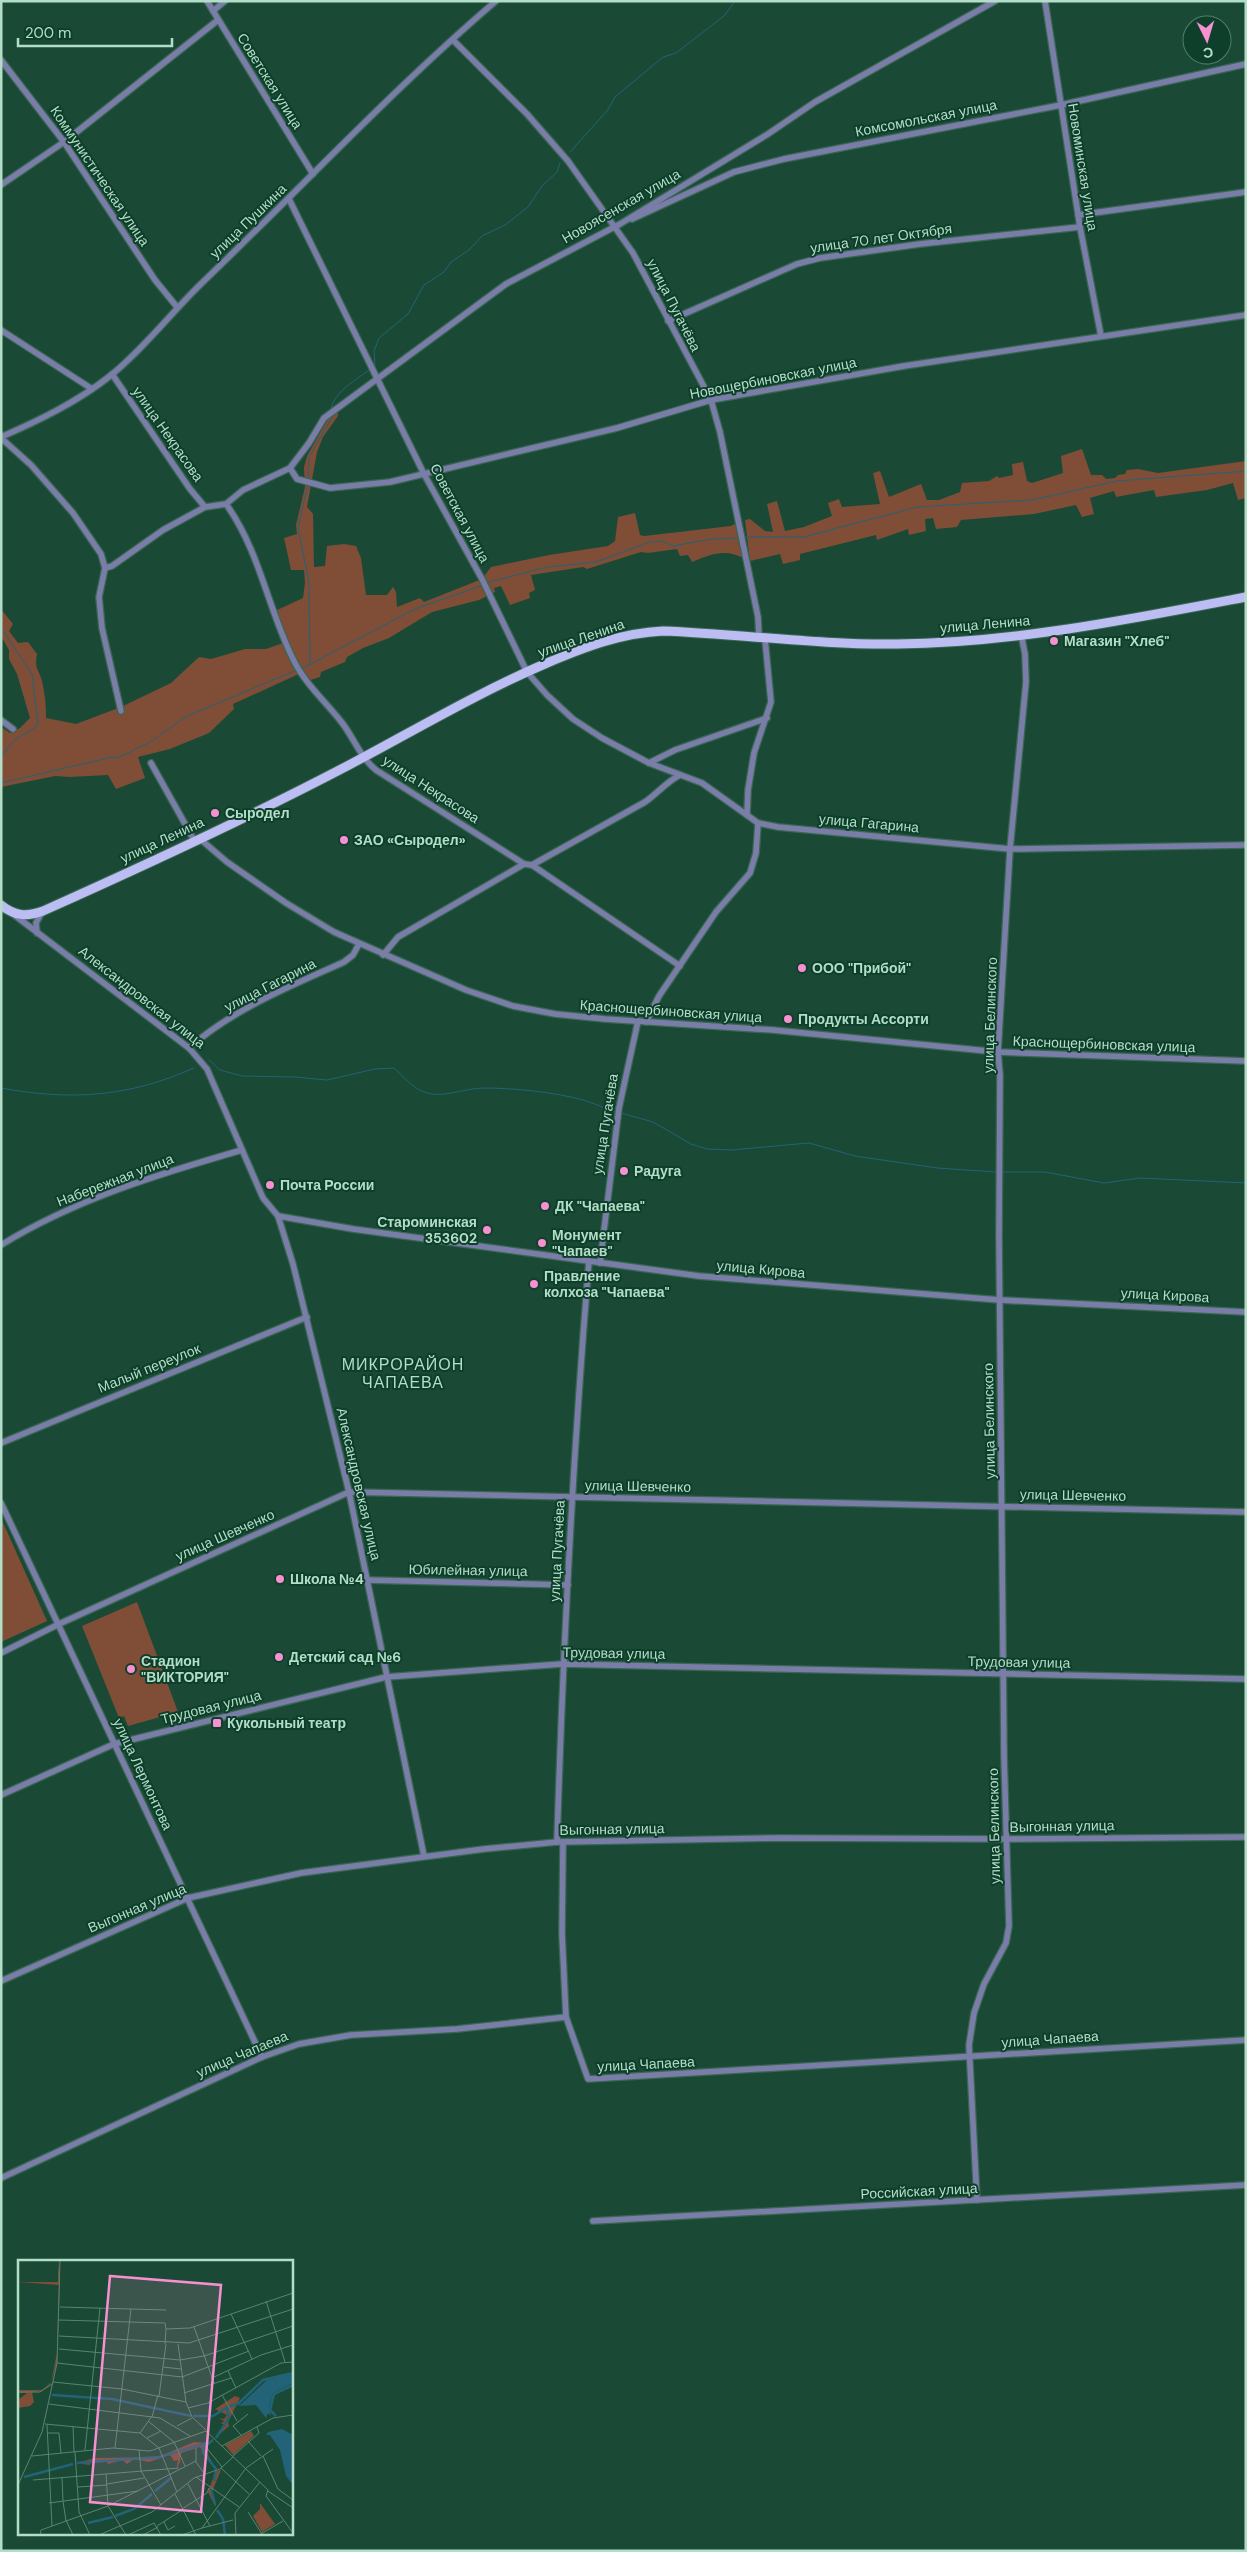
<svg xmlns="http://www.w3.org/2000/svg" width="1247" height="2552" viewBox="0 0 1247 2552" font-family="'DM Sans',sans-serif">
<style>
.green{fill:#804d37}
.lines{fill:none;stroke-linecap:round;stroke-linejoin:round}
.stream{stroke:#236377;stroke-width:1}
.minor-casing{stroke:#396753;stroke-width:8}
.primary-casing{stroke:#396753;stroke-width:11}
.minor{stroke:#7b7da9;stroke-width:5.5}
.primary{stroke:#bbbdf3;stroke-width:9}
.poi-dot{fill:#f690d0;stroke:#0d3f2b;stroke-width:2}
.labels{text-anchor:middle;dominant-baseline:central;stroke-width:4;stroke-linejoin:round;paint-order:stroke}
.street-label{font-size:14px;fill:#b4ddc8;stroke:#0d3f2b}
.poi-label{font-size:14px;font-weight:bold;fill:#b4ddc8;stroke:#0d3f2b;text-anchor:start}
.quarter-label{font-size:16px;letter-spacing:1px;fill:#b4ddc8;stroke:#0d3f2b}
.inset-river{fill:none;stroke:#236377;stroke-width:2.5}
.inset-road{fill:none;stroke:#588570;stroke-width:1}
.view{fill:#f690d0;fill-opacity:0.15;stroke:#f690d0;stroke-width:2.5}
.inset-edge{fill:none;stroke:#b4ddc8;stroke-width:2.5}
</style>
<rect width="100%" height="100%" fill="#1a4a36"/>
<g class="green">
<path d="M338,406V416L323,437L317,452L307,507L313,514L314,567L325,566L327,546L344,544L356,546L361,558L366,595H387L393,587L396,592L397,607L420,598L424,602L482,579L491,567L549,555L608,546L615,541L618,517L635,513L640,535L644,536L731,526L738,522L745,559C726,548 711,554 692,562L688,555L680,556L677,549L648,553L641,552L587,569L583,567L531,575L535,590L529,593L530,598L510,605L501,586L494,588L495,592L479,600L432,612L389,638L363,648L347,657L345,662L321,672L320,677L307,681L301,673L233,704L234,709L209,733L170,749L138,757L145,778L116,789L108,775L69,777L55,776L1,787V727L10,733L20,728L30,718L17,674L9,659V650L1,636V609L13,624L9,631L18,643L28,642L37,654C34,669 39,669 42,681C45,694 46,705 46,718L76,724L121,707L171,683L199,657L211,659L245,649H266L286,642L275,611L303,598L305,583L304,570H291L284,538L297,534L296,525L305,487L304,467L307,456L325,424L324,421Z"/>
<polygon points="1082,449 1091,475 1102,475 1106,479 1115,478 1118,475 1125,474 1127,470 1138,469 1158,473 1246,461 1246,498 1238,500 1233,483 1207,490 1156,497 1154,490 1116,497 1114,491 1090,498 1094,514 1082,517 1076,505 1034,514 961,520 957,527 936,529 933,518 925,519 926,531 909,535 908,529 877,540 876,535 800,554 800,560 783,564 780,554 750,561 745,520 750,519 765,531 773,532 767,504 777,501 785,531 804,527 832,516 828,503 839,499 842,507 880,504 873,473 880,471 889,497 921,484 927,500 939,500 960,492 962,483 989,481 997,476 999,478 1013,475 1012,464 1023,462 1027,481 1032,483 1063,473 1061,456"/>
<polygon points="1,1518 47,1621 1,1642"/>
<polygon points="137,1602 178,1712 128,1726 124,1716 119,1718 82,1626"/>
</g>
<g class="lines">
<g class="stream">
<polyline points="570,152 607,111 615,97 663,57 676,53 724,16 735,1"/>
<polyline points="375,365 374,351 379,338 408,314 424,285 444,272 451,262 469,250 482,236 505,225 528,207 542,186 557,172 560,163"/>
<path d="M331,411C331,394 356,380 369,370"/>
<polyline points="308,479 309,457 334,414"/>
<polyline points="308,483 298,528 309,583 310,665"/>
<polyline points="743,537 804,537 917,507 1032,500 1117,481 1246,471"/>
<polyline points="486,583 547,567 596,562 650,542 662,541 673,546 711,539 739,538"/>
<polyline points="1,628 32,674 38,724 35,728 14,740 1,757"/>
<polyline points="301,669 415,609 483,585"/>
<polyline points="1,763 1,771"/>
<polyline points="1,783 112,757 118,758 152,741 185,717 297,670"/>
<path d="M209,1060L220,1070L242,1076L295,1077L327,1080L375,1069L394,1068C404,1077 413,1089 427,1093C444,1098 465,1088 484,1088C513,1088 554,1092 583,1100C594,1103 604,1108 615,1112"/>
<path d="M1,1088C71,1101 129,1097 194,1068"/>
<polyline points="621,1113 653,1122 691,1144 707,1149 731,1150 809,1143 855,1156 937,1168 996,1172"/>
<polyline points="1003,1172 1045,1172 1104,1183 1140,1178 1246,1183"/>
</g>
<defs>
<g id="minor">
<polyline points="207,1 313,174"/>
<polyline points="1045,1 1080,227 1101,336"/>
<polyline points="213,11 225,1"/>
<polyline points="453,40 527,114 568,161 633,253 711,400 720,432 758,617 759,638"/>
<polyline points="1,60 64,142 155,280 177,307"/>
<polyline points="1,185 64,142 218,20"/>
<polyline points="289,199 424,474 482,579 527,672 547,695 573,719 602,738 649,763 702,783 758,823 778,827 1010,849 1246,845"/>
<polyline points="1078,215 1246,192"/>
<polyline points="632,219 734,172 784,159 1061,105 1246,64"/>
<polyline points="668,321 797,264 820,258 920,244 1080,227"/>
<polyline points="1,330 92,389"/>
<polyline points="112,374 190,489 205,507"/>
<path d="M1,437C40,420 77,402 110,376C145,348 173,310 206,279C303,186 394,88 496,1"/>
<polyline points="1,438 31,465 73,513 101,554 105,568 99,597 102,628 121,711"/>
<polyline points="290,468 297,479 330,488 390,482 617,428 711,400 904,366 1246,315"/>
<path d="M226,504C260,551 268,610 294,661C306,685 327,703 343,724C354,739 361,758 376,770L524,864L532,865L680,966"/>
<polyline points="105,568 112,566 163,530 205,507 226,504 243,490 290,468 309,443 324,418 506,284 620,224 768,134 815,102 995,1"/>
<polyline points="1,720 13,729"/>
<polyline points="151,763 194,840"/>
<polyline points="649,763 675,750 767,718"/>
<polyline points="747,815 748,790 754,753 771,702 765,639"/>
<polyline points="199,838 227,862 286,903 334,932 466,990 513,1006 555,1014 605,1019 773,1030 998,1052 1246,1061"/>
<path d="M532,865L645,802C658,793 666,782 680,775"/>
<polyline points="13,914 189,1048 207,1069 263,1198 278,1216 293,1264 349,1492 424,1856"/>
<polyline points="37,933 36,923 42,912"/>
<polyline points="383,955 398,937 524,864"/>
<polyline points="646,1022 659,996 716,912 750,873 756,853 758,823"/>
<path d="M189,1048C233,1009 291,986 344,962L353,955L359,944"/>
<polyline points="278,1216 353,1229 699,1276 1000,1300 1246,1312"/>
<path d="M1,1245C76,1199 159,1174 242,1150"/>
<polyline points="600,1263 619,1108 638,1021"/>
<polyline points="1,1443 307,1317"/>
<polyline points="1,1503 262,2057"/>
<polyline points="367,1580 568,1585"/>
<polyline points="1,1653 59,1624 349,1492 1246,1512"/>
<polyline points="1,1795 114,1744 386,1677 562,1664 1246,1679"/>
<path d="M557,1842C563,1648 573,1455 589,1261"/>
<polyline points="563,1843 562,1934 566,2017"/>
<polyline points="1,1981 188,1898 301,1873 484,1849 557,1842 780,1838 1006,1839 1246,1837"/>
<polyline points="1,2178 262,2057 299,2044 351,2035 457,2029 566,2017 588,2079 1246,2040"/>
<polyline points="977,2200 969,2045 974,2013 984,1984 1006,1943 1009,1926 1004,1755 999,1236 1000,1075 998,1052 1010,849 1026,682 1025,654 1021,634"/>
<polyline points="593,2221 1246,2185"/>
</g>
<path id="primary" d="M1,905C15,916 26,917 43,911C146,865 250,817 349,765C415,730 479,692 547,663C585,647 621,633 663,631C741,634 819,645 897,644C1013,643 1132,619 1246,597"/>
</defs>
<use href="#minor" class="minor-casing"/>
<use href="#primary" class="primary-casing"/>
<use href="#minor" class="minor"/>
<use href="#primary" class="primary"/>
</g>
<g class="poi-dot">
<circle cx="1054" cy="641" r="5"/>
<circle cx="215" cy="813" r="5"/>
<circle cx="344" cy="840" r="5"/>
<circle cx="802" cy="968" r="5"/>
<circle cx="788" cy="1019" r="5"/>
<circle cx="624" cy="1171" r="5"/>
<circle cx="270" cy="1185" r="5"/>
<circle cx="545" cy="1206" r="5"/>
<circle cx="487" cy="1230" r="5"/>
<circle cx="542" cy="1243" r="5"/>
<circle cx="534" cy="1284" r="5"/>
<circle cx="280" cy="1579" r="5"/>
<circle cx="279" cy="1657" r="5"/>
<circle cx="131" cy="1669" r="5"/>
<rect x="212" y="1718" width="10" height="10" rx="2.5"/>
</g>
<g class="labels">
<g class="street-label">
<text transform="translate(270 81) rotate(58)">Советская улица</text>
<text transform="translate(926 118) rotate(-11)">Комсомольская улица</text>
<text transform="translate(1083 167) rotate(81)">Новоминская улица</text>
<text transform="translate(100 176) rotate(56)">Коммунистическая улица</text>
<text transform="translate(621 206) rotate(-30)">Новоясенская улица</text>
<text transform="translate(248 221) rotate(-44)">улица Пушкина</text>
<text transform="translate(881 238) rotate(-8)">улица 70 лет Октября</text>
<text transform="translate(674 305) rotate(63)">улица Пугачёва</text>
<text transform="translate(773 378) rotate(-11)">Новощербиновская улица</text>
<text transform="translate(168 434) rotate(55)">улица Некрасова</text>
<text transform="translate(460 513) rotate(62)">Советская улица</text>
<text transform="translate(985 624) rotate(-5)">улица Ленина</text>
<text transform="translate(581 638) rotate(-19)">улица Ленина</text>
<text transform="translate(431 789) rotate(33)">улица Некрасова</text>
<text transform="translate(869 823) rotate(5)">улица Гагарина</text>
<text transform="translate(162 840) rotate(-25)">улица Ленина</text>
<text transform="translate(270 985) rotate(-27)">улица Гагарина</text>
<text transform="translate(142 997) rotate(38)">Александровская улица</text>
<text transform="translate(671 1011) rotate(4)">Краснощербиновская улица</text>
<text transform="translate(990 1015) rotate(-88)">улица Белинского</text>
<text transform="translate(1104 1044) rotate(2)">Краснощербиновская улица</text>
<text transform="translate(605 1124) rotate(-81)">улица Пугачёва</text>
<text transform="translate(115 1180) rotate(-21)">Набережная улица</text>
<text transform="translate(761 1269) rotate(5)">улица Кирова</text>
<text transform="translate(1165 1295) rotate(3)">улица Кирова</text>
<text transform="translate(149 1368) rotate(-22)">Малый переулок</text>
<text transform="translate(989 1421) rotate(-91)">улица Белинского</text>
<text transform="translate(359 1484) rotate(77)">Александровская улица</text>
<text transform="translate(638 1486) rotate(1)">улица Шевченко</text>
<text transform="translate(1073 1495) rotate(1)">улица Шевченко</text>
<text transform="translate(225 1535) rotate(-24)">улица Шевченко</text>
<text transform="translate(557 1551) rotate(-87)">улица Пугачёва</text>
<text transform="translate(468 1570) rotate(1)">Юбилейная улица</text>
<text transform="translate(614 1653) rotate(1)">Трудовая улица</text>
<text transform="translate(1019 1662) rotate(1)">Трудовая улица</text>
<text transform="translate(211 1707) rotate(-14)">Трудовая улица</text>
<text transform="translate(143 1774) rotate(65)">улица Лермонтова</text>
<text transform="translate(994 1826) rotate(-91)">улица Белинского</text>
<text transform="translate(1062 1826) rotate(-1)">Выгонная улица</text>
<text transform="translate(612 1829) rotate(-1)">Выгонная улица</text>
<text transform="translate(137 1908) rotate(-23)">Выгонная улица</text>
<text transform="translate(1050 2039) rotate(-4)">улица Чапаева</text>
<text transform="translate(242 2054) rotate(-23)">улица Чапаева</text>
<text transform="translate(646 2064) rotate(-3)">улица Чапаева</text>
<text transform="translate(919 2191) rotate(-3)">Российская улица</text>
</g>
<g class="poi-label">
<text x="1064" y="641">Магазин "Хлеб"</text>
<text x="225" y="813">Сыродел</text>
<text x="354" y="840">ЗАО «Сыродел»</text>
<text x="812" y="968">ООО "Прибой"</text>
<text x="798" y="1019">Продукты Ассорти</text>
<text x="634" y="1171">Радуга</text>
<text x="280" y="1185">Почта России</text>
<text x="555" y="1206">ДК "Чапаева"</text>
<text x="477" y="1222" text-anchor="end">Староминская<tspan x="477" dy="16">353602</tspan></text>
<text x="552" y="1235">Монумент<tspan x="552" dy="16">"Чапаев"</tspan></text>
<text x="544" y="1276">Правление<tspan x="544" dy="16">колхоза "Чапаева"</tspan></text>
<text x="290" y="1579">Школа №4</text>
<text x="289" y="1657">Детский сад №6</text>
<text x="141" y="1661">Стадион<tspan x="141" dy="16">"ВИКТОРИЯ"</tspan></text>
<text x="227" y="1723">Кукольный театр</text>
</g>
<g class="quarter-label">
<text x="403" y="1364">МИКРОРАЙОН<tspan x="403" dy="18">ЧАПАЕВА</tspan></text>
</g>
</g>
<g transform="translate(18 2260)">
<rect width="275" height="275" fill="#1a4a36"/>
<path d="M40,0L42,24L39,102L34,119L32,124L24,131L14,132L16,142L12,146L0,148V140L9,133H0V130H24L33,122L39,93L41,25L0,22H40ZM217,136L222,138L210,162L211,166L186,188L199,211L203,210L193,234L198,245L197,246L190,232L198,210L182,187L163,193L162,202L158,210L160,200L156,201L152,195L131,202L116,199L109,204L104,200L90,204L88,201L73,202L72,205L58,203L77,198L140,197L176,182L190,183L200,176L206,164H203L206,161L201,158L206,159L209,155L197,149ZM233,171L236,176L215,195L207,185ZM242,243L257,264L244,272L235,256L242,249Z" fill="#804d37"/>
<path d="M275,114V123L255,133L251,148L253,156L250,153L248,158L238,145L221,146L249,120ZM264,169L275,175V225L268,216L262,190L252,175H248L250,172Z" fill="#236377"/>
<path class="inset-river" d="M34,135L94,139L173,156M221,143L245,120L275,113M175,156H195L208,148M258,156L252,150L256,134L275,125M198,178L211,158L209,147L222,143M195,180L185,188V192L198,209L196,221M59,203L141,197L189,183M6,217L55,204M193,229L197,244M137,231L153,218M199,250L205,259L207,275M97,256L116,249L134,234M70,263L95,257"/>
<path class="inset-road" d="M248,41L267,102M42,47L148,50M213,54L234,99M41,60L147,63L148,69L172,68L275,33M176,67L196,123M41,76L171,83L275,49M147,84L148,69M160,84L168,142L174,157L188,170M41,89L162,100L186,96L275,66M39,103L164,117L231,91M145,107L163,109M210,111L218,128M194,118L243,95L275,85M35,122L104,129L168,142M0,132H22L34,124M166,133L213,118M204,135L219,161M141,136L148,84M31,144L142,158L172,176M170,148L190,143L263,103L275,102M134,157L140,135M130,161L156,182L167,206M27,164L122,173L141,188L159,232M29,165L34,266M55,166L56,192M159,166L174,158M29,173H41L43,193M122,173L134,156M223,175L215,166L230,154M129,178L143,171M230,181L243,196M204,186L255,158L275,155M188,187L204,207M97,188L113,49M178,188V202L186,213M67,190L82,48M121,190L123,211L143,245M57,192L61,252L72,275M14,196L95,188L132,191L188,171L250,230L248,236L275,273M215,196L241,173L239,167M245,196L260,229L275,240M203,208L231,234M88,214L90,246L108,275M44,217L45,241M178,217L221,247M15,220L161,208M89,224L126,218M170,224L192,266M0,225L24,172L39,103L42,0M60,227L89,225M250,231L275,248M157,234L178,275M45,241L48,261M31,243L120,231M164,249L189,233L191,228M230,252L244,274M48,260L55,275M146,262L150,270L157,266M139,266L164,250M184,268L215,260M22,275L23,270L90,246L178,201M81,275L134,252L176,218L202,209L215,197M110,275L136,263L143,275M125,275L140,267M164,275L184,268L228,208L255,189M218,275L217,253L242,222M241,275L265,261"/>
<path class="view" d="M92,16L203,25L183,252L72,242Z"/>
<rect width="275" height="275" class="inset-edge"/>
</g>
<rect width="1247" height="2552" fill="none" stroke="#b4ddc8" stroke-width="5"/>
<g transform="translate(1207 40) rotate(175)"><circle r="24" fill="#0d3f2b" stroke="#507e6a"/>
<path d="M0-4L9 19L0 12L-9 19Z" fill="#f690d0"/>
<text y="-8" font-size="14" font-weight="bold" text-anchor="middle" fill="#b4ddc8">С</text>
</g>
<path d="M18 38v8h154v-8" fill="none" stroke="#b4ddc8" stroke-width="2.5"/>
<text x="25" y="38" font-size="15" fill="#b4ddc8" stroke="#0d3f2b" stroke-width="4" paint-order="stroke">200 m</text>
</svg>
